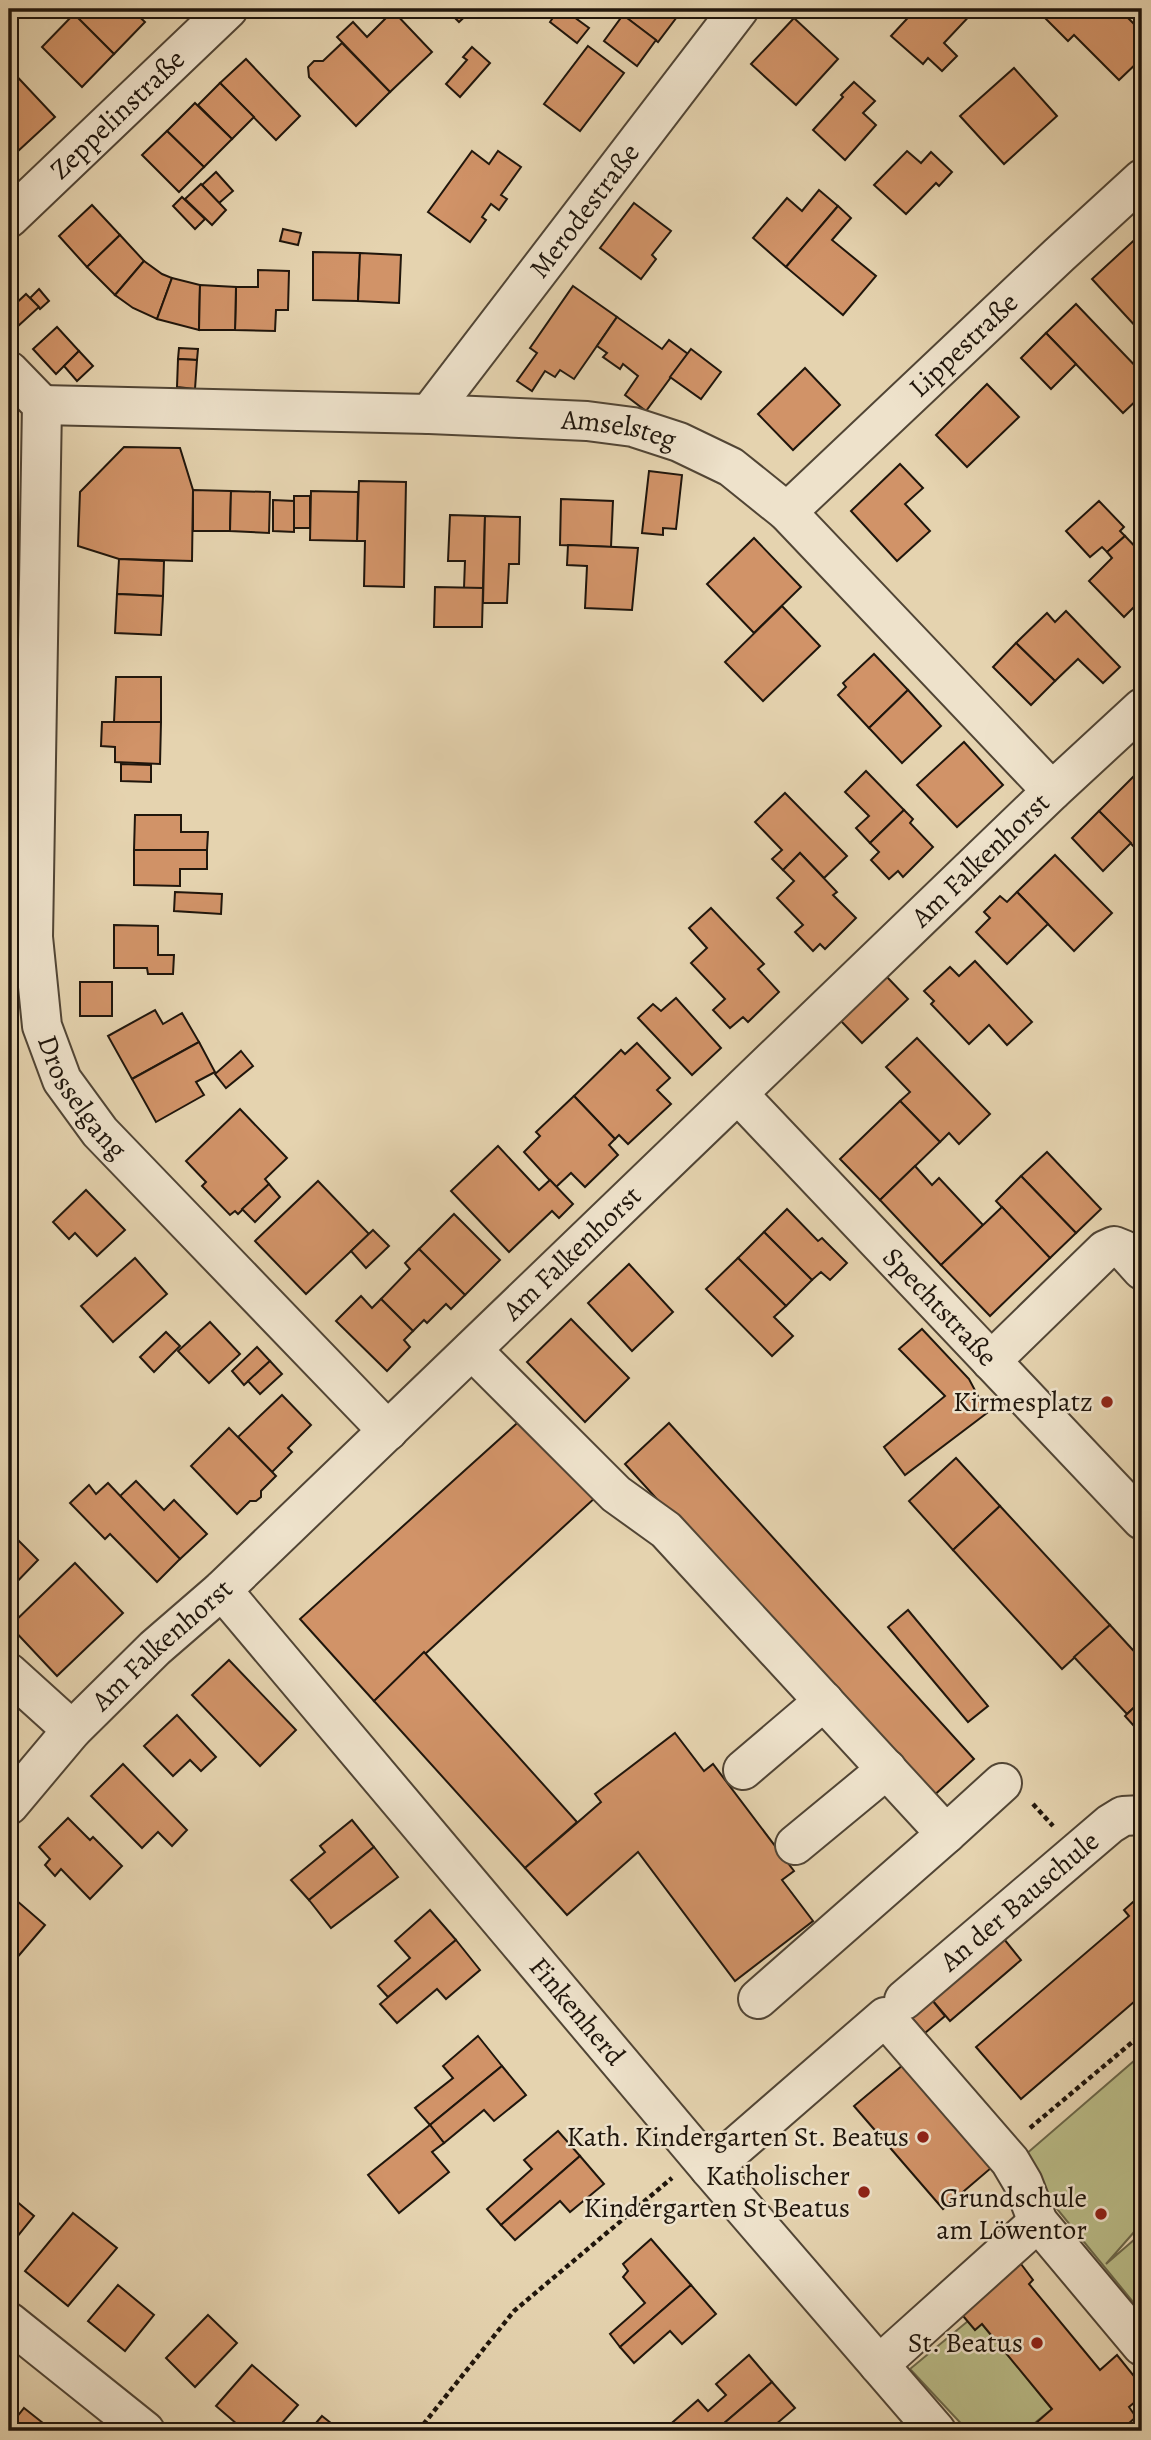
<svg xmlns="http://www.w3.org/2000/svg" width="1151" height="2440" viewBox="0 0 1151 2440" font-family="Alegreya,serif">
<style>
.green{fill:#b9bb87;stroke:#6c684a;stroke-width:2}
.building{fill:#d19368;stroke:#20160c;stroke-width:2}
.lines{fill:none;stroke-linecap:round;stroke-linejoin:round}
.minor-casing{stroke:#514535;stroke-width:42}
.path{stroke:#20160c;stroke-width:4.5;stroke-dasharray:5 3.5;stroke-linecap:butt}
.minor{stroke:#eee2cb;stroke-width:38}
.poi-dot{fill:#8f2418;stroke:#eee2cb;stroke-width:2.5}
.labels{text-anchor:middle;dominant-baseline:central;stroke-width:5;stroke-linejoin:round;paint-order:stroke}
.street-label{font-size:28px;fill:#20160c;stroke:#eee2cb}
.poi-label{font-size:28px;fill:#20160c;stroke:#eee2cb;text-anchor:end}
</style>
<rect width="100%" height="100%" fill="#e5d3af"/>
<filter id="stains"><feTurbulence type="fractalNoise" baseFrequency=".00286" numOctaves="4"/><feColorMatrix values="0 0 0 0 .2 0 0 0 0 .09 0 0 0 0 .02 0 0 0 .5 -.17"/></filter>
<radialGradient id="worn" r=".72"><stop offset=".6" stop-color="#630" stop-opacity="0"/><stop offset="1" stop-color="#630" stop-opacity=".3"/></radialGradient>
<g class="green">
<polygon points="1142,2054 1142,2223 1106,2264 1142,2233 1142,2313 1018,2161"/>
<polygon points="968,2321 982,2324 1052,2409 1036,2422 1043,2431 968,2431 910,2369"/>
</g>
<g class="building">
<polygon points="79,9 131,9 145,22 114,54 74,14"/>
<polygon points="446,9 470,9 472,10 459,22"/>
<polygon points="559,9 563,9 589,28 577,43 550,22"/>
<polygon points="615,9 688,9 683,16 680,13 658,42"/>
<polygon points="916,9 976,9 944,43 957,56 942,71 928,58 923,64 891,36"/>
<polygon points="1056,9 1119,9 1142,32 1142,58 1119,80 1074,35 1068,41 1046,19"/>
<polygon points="393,11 432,52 390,92 337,37 353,22 367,37"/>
<polygon points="74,14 114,54 82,87 42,47"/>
<polygon points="623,15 656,40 637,66 604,41"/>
<polygon points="794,18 838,59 796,105 751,64"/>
<polygon points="342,43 390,92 356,126 309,77 308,67 314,61 323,61"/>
<polygon points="588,46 624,73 580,131 544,104"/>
<polygon points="472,47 490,63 460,97 446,84 467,60 463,57"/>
<polygon points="246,59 300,116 276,140 220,83"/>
<polygon points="9,68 55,117 17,152 9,143"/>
<polygon points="1014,68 1057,116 1004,164 960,116"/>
<polygon points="854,82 875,101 863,113 876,125 845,160 813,130 843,97 841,95"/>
<polygon points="220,83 254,117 232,139 198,105"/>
<polygon points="195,103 232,139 204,167 167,131"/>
<polygon points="167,131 204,167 179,192 142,155"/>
<polygon points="472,151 489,164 498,151 521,167 501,195 507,199 499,210 491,204 482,217 486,220 470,242 428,212"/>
<polygon points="907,151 921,163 931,152 952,172 939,186 936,183 906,214 874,185"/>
<polygon points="216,172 233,191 219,203 202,185"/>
<polygon points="201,184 226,210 212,225 185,199"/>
<polygon points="819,190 838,206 786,267 753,238 787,198 802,211"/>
<polygon points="182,197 205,219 195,229 173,206"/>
<polygon points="634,203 671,231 652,255 656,259 641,279 600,248"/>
<polygon points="92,205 120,235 87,267 59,236"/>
<polygon points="838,206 851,218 832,240 876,276 843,315 786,267"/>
<polygon points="283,229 301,233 298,245 280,241"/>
<polygon points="1142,233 1142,325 1138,329 1092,279"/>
<polygon points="120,235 144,261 115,295 87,267"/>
<polygon points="313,252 360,253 358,301 313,300"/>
<polygon points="360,253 401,255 399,303 358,301"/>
<polygon points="144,261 162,274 172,278 157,319 133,308 115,295"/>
<polygon points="258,270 289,271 288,310 276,310 275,331 235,330 236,287 258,287"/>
<polygon points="172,278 200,285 199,330 157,319"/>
<polygon points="200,285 236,287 235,330 199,330"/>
<polygon points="573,286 617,317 574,379 560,370 555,377 545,371 532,391 517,381 537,353 530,348"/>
<polygon points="39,289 49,301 40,309 30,298"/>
<polygon points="26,294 39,307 17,327 9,318 9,310"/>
<polygon points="1076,304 1142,373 1142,395 1123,413 1046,333"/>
<polygon points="617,317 662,349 669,340 688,354 646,411 625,395 638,376 623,364 620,369 603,357 607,353 597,346"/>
<polygon points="57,327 79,351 56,374 33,349"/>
<polygon points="1046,333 1076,364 1051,389 1021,358"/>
<polygon points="179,348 198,349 197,360 178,359"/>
<polygon points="691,349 721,372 701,399 670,377"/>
<polygon points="79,351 93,366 77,381 64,366"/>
<polygon points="178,359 197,360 195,389 177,387"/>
<polygon points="805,368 840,405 793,450 758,414"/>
<polygon points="987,384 1019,417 967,467 936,435"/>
<polygon points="9,424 18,424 17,443 9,442"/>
<polygon points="124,447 180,448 193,490 192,561 119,559 78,546 80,492"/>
<polygon points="900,464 923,488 905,504 930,531 897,561 851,511"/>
<polygon points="649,471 682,475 676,529 663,528 663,535 642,533"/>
<polygon points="359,481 406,482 404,587 364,586 365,541 357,541"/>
<polygon points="193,490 231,491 230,531 193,531"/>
<polygon points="231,491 270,492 269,533 230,531"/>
<polygon points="311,491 358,492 357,541 310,540"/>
<rect x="294" y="496" width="16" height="32"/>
<polygon points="561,499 613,501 611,547 560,545"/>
<polygon points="273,500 294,501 294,532 273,531"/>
<polygon points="1099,501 1124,527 1120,531 1125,536 1107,552 1102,547 1090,557 1066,531"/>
<polygon points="450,515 485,516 483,588 464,588 465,561 448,561"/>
<polygon points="485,516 520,517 519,564 509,564 507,603 483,603"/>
<polygon points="1125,536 1142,554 1142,599 1124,617 1089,581 1112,558 1107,552"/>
<polygon points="754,538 801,587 754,633 707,584"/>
<polygon points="9,539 18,539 17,558 9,558"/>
<polygon points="568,545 638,548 632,610 585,608 587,566 567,565"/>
<polygon points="119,559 164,561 163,596 117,594"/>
<polygon points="435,587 483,588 482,627 434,627"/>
<polygon points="117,594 163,596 161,635 115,633"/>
<polygon points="782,606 820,646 763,701 725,662"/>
<polygon points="1066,611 1120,667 1103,683 1078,659 1055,681 1016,643 1047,613 1055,622"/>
<polygon points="1016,643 1055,681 1031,705 993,667"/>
<polygon points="874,654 908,690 869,728 838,695 846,687 843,683"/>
<polygon points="116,677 161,677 161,722 114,722"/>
<polygon points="908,690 941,726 902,763 869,728"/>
<polygon points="102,722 161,722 160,764 115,762 115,747 101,746"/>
<polygon points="964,742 1003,785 957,827 917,785"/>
<polygon points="121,764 151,765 151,782 121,781"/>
<polygon points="1142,768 1142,855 1099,811"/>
<polygon points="866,771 904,810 870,843 856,828 869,816 845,792"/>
<polygon points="785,793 847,856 824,878 800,853 783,870 772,859 782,850 755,822"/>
<polygon points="904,810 913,819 910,823 933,847 903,877 898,871 889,879 871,860 879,852 870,843"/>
<polygon points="1099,811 1131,843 1103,871 1072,838"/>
<polygon points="135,815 181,815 181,832 208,832 207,850 134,850"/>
<polygon points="134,850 207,850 207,869 180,869 180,886 134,885"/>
<polygon points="800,853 837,892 833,895 856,918 825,949 820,944 813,951 795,932 803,925 777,898 794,881 783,870"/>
<polygon points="1055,855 1112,913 1074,951 1017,892"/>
<polygon points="175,892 222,894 221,914 174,911"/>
<polygon points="1017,892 1048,924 1007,964 976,932 990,918 984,912 1000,896 1007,902"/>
<polygon points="711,908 764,964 758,969 779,992 748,1022 743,1017 730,1028 713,1010 725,999 691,963 707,948 689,928"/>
<polygon points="114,925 158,926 158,955 174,955 173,974 148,974 147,968 114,968"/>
<polygon points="975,961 1032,1022 1007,1045 989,1025 969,1044 931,1004 934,1001 924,991 950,967 959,976"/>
<polygon points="887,977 908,999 862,1043 841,1021"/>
<rect x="80" y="982" width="32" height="34"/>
<polygon points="676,998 721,1048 692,1075 638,1018 653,1004 661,1011"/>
<polygon points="155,1010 163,1024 182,1013 199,1042 132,1079 108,1036"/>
<polygon points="917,1038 990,1114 959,1144 949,1133 940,1142 900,1101 910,1092 886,1067"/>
<polygon points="199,1042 215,1072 196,1082 204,1095 156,1122 132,1079"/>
<polygon points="637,1043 670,1078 657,1090 671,1104 628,1144 619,1135 615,1139 574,1096 621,1050 625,1054"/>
<polygon points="241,1051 253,1066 226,1088 215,1074"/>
<polygon points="574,1096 615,1139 609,1145 618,1155 585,1187 571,1173 556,1187 524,1152 540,1136 536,1132"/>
<polygon points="900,1101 940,1142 880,1200 840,1159"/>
<polygon points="240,1109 287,1158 265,1179 269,1184 238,1214 235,1211 230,1215 202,1186 206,1182 186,1161"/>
<polygon points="498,1146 539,1190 550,1180 573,1204 559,1218 552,1211 509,1252 451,1191"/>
<polygon points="1047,1152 1101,1209 1076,1233 1021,1176"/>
<polygon points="915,1166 932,1185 939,1178 983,1225 941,1265 880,1200"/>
<polygon points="1021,1176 1076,1233 1050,1258 996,1201"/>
<polygon points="318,1181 369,1234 306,1294 255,1241"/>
<polygon points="269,1184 280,1197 255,1222 242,1209"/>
<polygon points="86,1190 125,1230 97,1256 75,1233 69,1239 53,1222"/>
<polygon points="1002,1207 1050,1258 990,1316 941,1265"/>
<polygon points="787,1209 818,1241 822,1238 847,1263 830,1280 821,1272 812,1280 764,1232"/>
<polygon points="454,1214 500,1260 465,1295 419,1249"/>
<polygon points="373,1230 389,1246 366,1268 351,1251"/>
<polygon points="764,1232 812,1280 786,1306 738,1258"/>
<polygon points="419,1249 465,1295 451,1309 446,1304 427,1323 424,1320 413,1331 381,1299 410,1269 405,1263"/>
<polygon points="135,1258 167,1294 113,1342 81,1306"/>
<polygon points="738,1258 786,1306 774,1317 793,1336 772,1356 706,1289"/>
<polygon points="629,1264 673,1312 632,1351 588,1303"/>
<polygon points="361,1296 372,1308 381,1299 413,1331 404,1340 410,1347 387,1371 336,1321"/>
<polygon points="571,1319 629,1378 585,1422 527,1362"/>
<polygon points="210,1322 240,1354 209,1383 178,1351"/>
<polygon points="922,1329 969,1379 987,1413 905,1475 884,1447 945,1396 899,1349"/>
<polygon points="166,1332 180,1346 154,1372 140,1357"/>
<polygon points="257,1347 270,1361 244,1385 232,1371"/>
<polygon points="270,1361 282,1374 260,1394 248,1381"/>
<polygon points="282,1395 311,1425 288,1448 292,1452 272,1472 238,1437"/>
<polygon points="525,1416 597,1496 374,1701 300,1619"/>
<polygon points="669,1423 974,1759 930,1799 625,1464"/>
<polygon points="229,1428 276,1476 261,1491 261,1497 256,1501 250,1501 237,1514 191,1466"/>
<polygon points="956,1458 1000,1506 953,1550 909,1501"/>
<polygon points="136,1481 164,1510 174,1500 207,1534 180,1559 120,1496"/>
<polygon points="108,1483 180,1559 157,1582 110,1534 105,1539 70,1503 89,1485 96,1494"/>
<polygon points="1000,1506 1110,1625 1062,1669 953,1550"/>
<polygon points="9,1531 38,1560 9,1590"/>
<polygon points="75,1563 123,1613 57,1676 10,1626"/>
<polygon points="908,1610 988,1706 968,1722 888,1627"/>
<polygon points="1110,1625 1142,1660 1142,1700 1127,1714 1074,1657"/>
<polygon points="424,1652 577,1822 525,1868 374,1701"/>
<polygon points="229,1660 296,1730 260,1766 192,1695"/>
<polygon points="1142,1700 1142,1735 1125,1716"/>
<polygon points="177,1715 216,1757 201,1771 190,1760 173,1776 144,1746"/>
<polygon points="675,1733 704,1771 713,1764 794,1871 782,1880 813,1921 735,1981 638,1852 567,1915 525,1868 601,1802 595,1794"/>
<polygon points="123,1764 187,1830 172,1846 158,1832 142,1848 91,1796"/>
<polygon points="68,1818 90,1840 93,1837 122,1866 90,1899 61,1869 55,1876 45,1865 50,1859 39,1847"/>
<polygon points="352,1820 374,1847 309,1900 291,1880 325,1852 320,1846"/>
<polygon points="374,1847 398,1877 331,1928 309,1900"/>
<polygon points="9,1894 45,1925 9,1967"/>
<polygon points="1142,1894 1142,1995 1021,2099 976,2047 1129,1916 1124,1910"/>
<polygon points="430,1910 456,1940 388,1997 378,1986 410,1958 395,1941"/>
<polygon points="1004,1939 1021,1960 950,2021 932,2000"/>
<polygon points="456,1940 480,1970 446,1999 437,1989 397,2023 380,2004"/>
<polygon points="932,2000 945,2016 925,2033 911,2017"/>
<polygon points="478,2036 502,2066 430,2125 415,2108 453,2078 443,2066"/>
<polygon points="903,2065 991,2168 943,2209 854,2106"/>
<polygon points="502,2066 526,2095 494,2121 484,2110 444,2143 430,2125"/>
<polygon points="430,2125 444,2143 432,2152 449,2172 399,2213 368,2175"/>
<polygon points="558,2131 580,2156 501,2225 487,2209 532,2169 524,2160"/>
<polygon points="580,2156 604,2184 570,2212 560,2201 515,2240 501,2225"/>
<polygon points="9,2195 34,2216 9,2247"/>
<polygon points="73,2213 117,2248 68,2306 25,2271"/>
<polygon points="651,2239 691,2285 620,2347 610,2334 645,2303 623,2277 628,2271 623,2264"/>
<polygon points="1018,2260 1033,2280 1029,2284 1100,2370 1117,2355 1142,2386 1142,2396 1129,2407 1136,2417 1120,2431 1043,2431 1036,2423 1052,2409 982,2324 975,2330 958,2310"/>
<polygon points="118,2285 154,2315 125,2351 88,2321"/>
<polygon points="691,2285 716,2314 682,2344 670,2331 634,2363 620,2347"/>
<polygon points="208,2315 237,2343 195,2387 166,2358"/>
<polygon points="749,2355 772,2382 715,2431 668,2431 665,2429 698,2400 708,2411 726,2395 716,2384"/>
<polygon points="252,2365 298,2405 275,2431 245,2431 216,2406"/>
<polygon points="772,2382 795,2408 768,2431 756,2431 750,2425 743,2431 715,2431"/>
<polygon points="24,2408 53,2431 9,2431 9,2427"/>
<polygon points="322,2416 341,2431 309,2431"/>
</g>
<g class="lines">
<defs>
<g id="minor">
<path id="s1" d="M9,218L228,9"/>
<path id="s2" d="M9,371L42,405L33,937L42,1026L62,1080L100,1132L388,1431"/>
<path id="s3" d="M42,405L429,414L587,421L633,427L679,442L731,467L787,512L1052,791"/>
<path id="s4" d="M429,414L739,9"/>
<path id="s5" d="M787,512L1059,255L1142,179"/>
<path id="s6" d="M739,1095L1142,1520"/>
<polyline points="472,1350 616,1494 666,1530 946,1834 1002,1783"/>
<polyline points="991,1361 1105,1250 1114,1246 1124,1250 1142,1270"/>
<path id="s7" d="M222,1590L710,2169L936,2431"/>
<polyline points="9,1673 72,1730"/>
<polyline points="743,1770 824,1701"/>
<path id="s8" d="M9,1805L72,1730L155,1648L222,1590L1052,791L1142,708"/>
<polyline points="795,1845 887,1769"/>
<polyline points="758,1999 946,1834"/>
<path id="s9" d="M904,2000L1110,1824L1123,1816L1142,1815"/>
<polyline points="710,2169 885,2017 1010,2161 1023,2183 1038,2222 1142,2346"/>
<polyline points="9,2322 145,2431"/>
<polyline points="879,2365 1038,2222"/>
</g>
</defs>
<use href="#minor" class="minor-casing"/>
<g class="path">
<polyline points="1033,1804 1053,1826"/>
<polyline points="1030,2128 1142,2034"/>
<polyline points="418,2431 514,2311 672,2178"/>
</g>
<use href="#minor" class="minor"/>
</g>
<g class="poi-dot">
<circle cx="1107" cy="1402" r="7"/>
<circle cx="923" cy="2137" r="7"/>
<circle cx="864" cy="2192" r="7"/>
<circle cx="1101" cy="2214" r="7"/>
<circle cx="1037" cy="2343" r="7"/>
</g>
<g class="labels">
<g class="street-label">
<text stroke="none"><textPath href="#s1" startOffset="150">Zeppelinstraße</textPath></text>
<text stroke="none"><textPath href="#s4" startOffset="256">Merodestraße</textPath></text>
<text stroke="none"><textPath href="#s5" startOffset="243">Lippestraße</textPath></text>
<text stroke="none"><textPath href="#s3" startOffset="578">Amselsteg</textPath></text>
<text stroke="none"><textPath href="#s8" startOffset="1356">Am Falkenhorst</textPath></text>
<text stroke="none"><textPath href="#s2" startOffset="751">Drosselgang</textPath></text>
<text stroke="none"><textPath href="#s8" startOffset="789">Am Falkenhorst</textPath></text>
<text stroke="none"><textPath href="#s6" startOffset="292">Spechtstraße</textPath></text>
<text stroke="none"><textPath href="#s8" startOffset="222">Am Falkenhorst</textPath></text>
<text stroke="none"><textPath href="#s9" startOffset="152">An der Bauschule</textPath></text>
<text stroke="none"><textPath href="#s7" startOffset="551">Finkenherd</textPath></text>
</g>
<g class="poi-label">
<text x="1093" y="1402">Kirmesplatz</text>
<text x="909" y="2137">Kath. Kindergarten St. Beatus</text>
<text x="850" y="2176">Katholischer<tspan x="850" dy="32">Kindergarten St Beatus</tspan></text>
<text x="1087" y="2198">Grundschule<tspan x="1087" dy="32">am Löwentor</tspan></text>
<text x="1023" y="2343">St. Beatus</text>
</g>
</g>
<rect width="1151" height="2440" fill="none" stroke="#e5d3af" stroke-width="35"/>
<rect x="10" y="10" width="1130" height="2419" fill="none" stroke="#20160c" stroke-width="3.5"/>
<rect x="18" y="18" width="1116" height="2405" fill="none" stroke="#20160c" stroke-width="2"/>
<rect width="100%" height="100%" filter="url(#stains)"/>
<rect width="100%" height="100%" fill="url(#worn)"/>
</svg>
